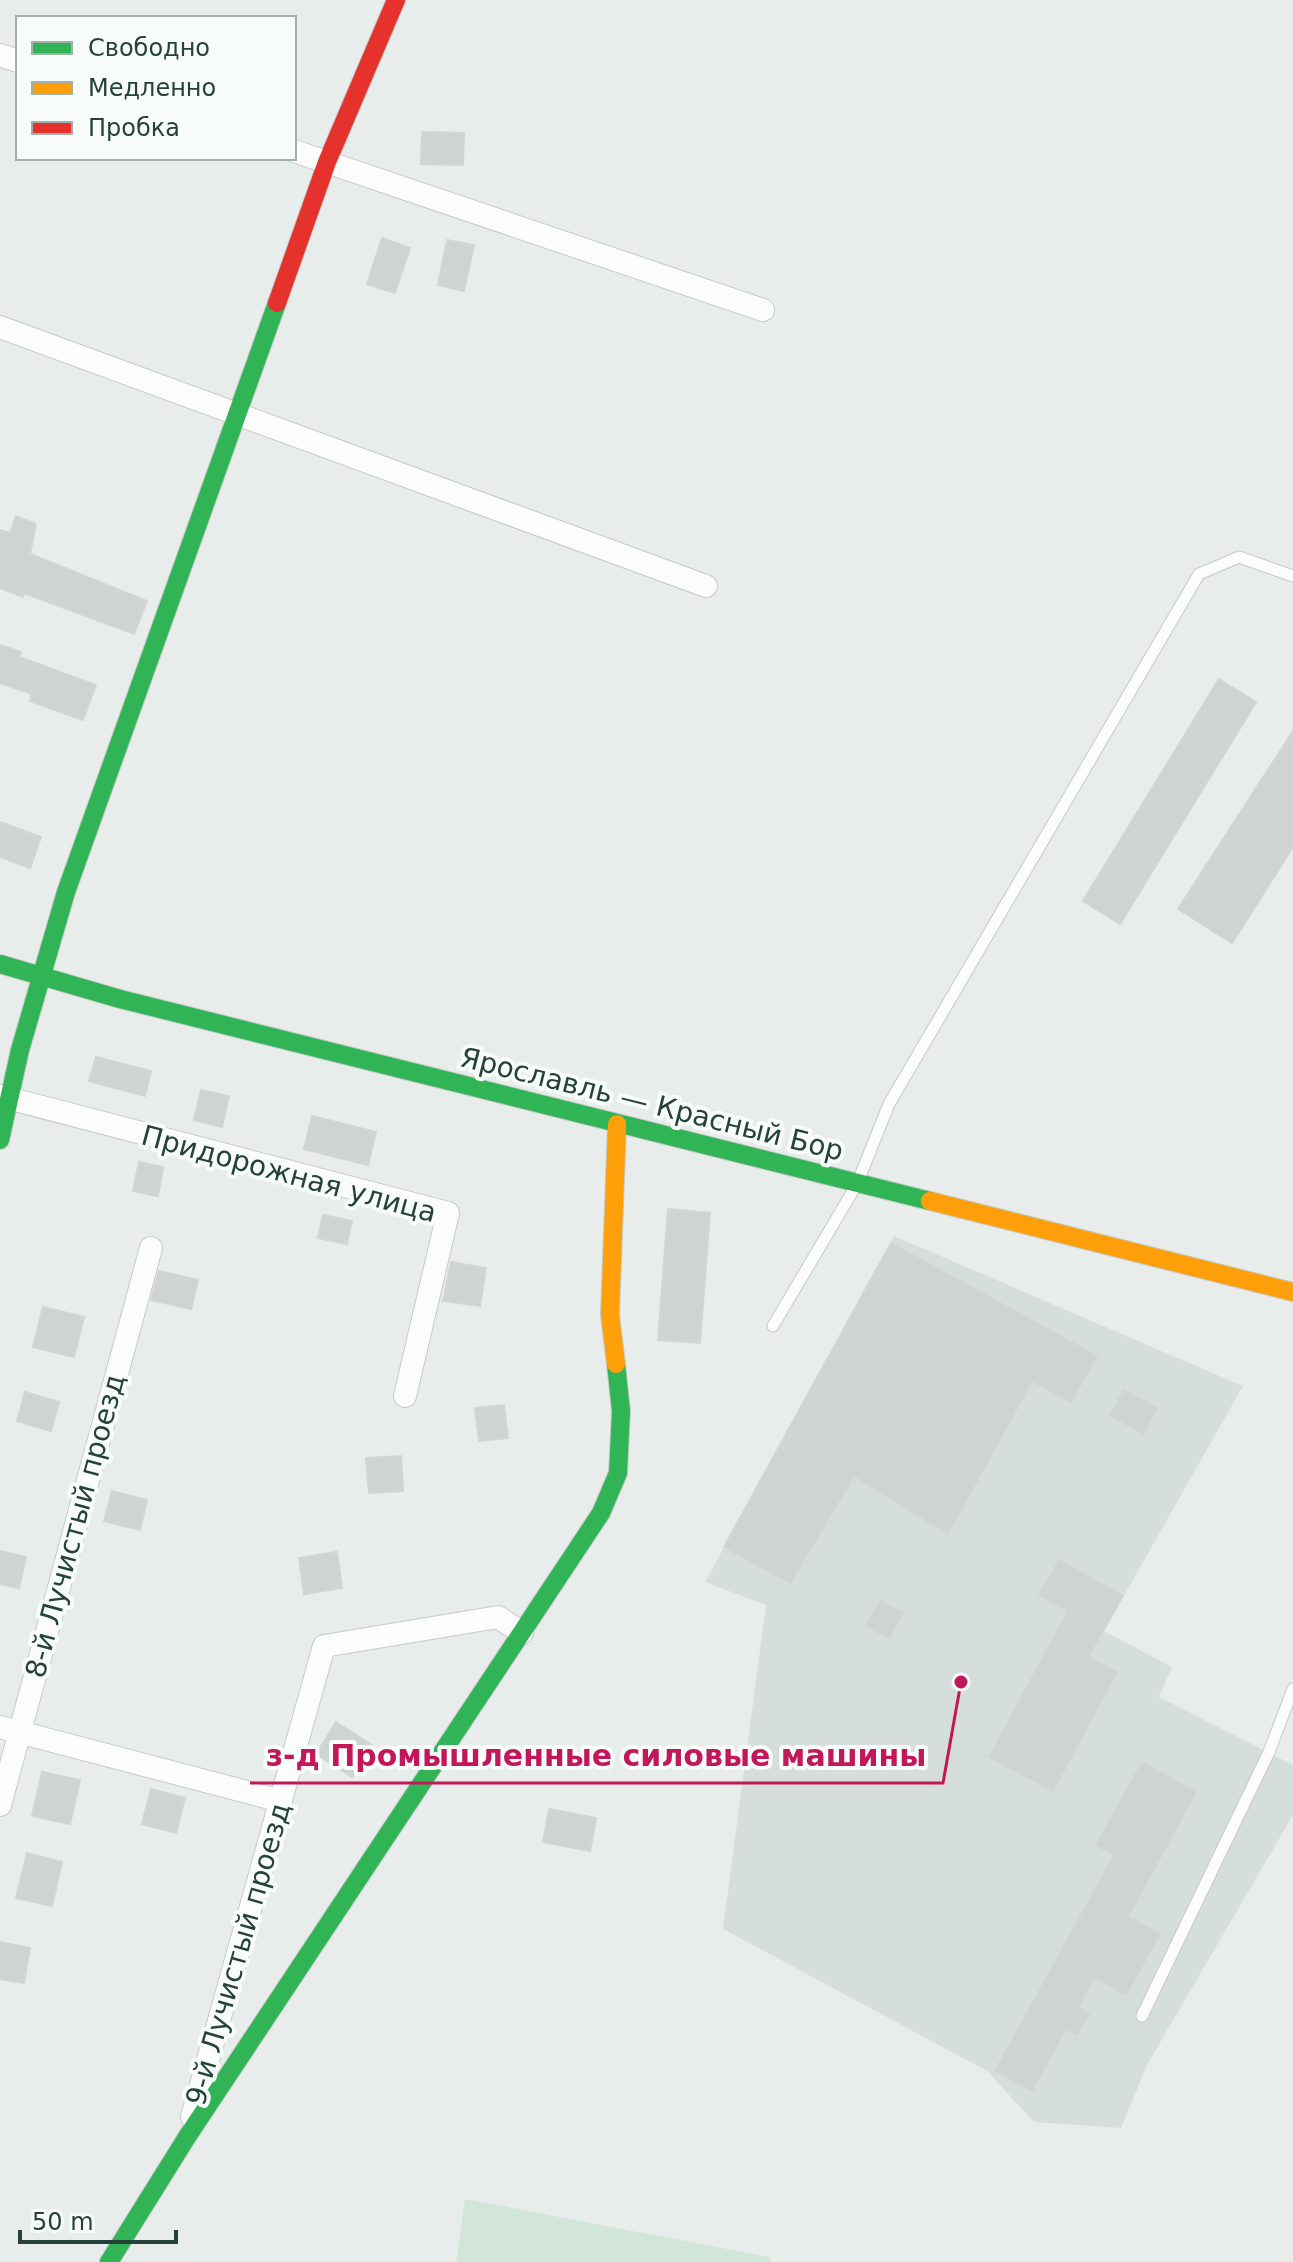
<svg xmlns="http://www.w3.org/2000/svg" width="1293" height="2262" viewBox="0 0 1293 2262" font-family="'DejaVu Sans',sans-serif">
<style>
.built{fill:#d6dedb}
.green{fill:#d1e6d8}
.building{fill:#cfd4d2;stroke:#d1d6d4;stroke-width:2}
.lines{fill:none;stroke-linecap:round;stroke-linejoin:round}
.lane-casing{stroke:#c5cac8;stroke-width:13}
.street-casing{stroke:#c5cac8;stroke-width:24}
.fast-casing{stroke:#c3cbc8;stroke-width:20}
.slow-casing{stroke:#c3cbc8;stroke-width:20}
.jam-casing{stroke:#c3cbc8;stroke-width:20}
.lane{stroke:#fcfcfc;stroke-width:11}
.street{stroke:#fcfcfc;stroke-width:22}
.fast{stroke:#30b455;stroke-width:18}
.slow{stroke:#ff9f0a;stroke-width:18}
.jam{stroke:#e5322d;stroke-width:18}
.labels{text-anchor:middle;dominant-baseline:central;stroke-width:8;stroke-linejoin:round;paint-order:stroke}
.street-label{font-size:28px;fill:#24423a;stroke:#f7fbf9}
.leader{fill:none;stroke:#c2185b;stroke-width:3}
.callout-dot{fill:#c2185b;stroke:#f7fbf9;stroke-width:3}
.callout-label{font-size:30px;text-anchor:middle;font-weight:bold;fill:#c2185b;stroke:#f7fbf9;stroke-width:8;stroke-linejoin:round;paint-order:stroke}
</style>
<rect width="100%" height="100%" fill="#e8edeb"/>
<polygon class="built" points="894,1236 1243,1386 1104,1631 1172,1667 1159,1697 1293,1765 1293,1815 1147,2065 1121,2128 1034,2122 987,2071 723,1929 766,1605 705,1582"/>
<polygon class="green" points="465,2199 769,2257 771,2262 456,2262"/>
<g class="building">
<polygon points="422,132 464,133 463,165 421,164"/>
<polygon points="382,238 410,248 395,293 367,284"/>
<polygon points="447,240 474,245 464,291 438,285"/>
<polygon points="16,516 36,524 30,554 147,601 134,634 24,593 23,597 0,588 0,530 10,533"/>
<polygon points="0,645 21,652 19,657 96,685 83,720 30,701 32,694 0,683"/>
<polygon points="1219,679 1256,702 1120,924 1083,901"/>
<polygon points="1293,731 1293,847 1232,943 1178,909"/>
<polygon points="0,822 41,837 30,868 0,857"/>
<polygon points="96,1057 151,1071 145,1096 89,1081"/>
<polygon points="201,1090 229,1096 222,1127 194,1120"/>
<polygon points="312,1116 376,1132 368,1165 304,1149"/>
<polygon points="139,1162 163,1167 158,1196 133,1191"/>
<polygon points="668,1209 710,1213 700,1343 658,1340"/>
<polygon points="323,1215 352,1221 347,1244 318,1238"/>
<polygon points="891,1243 1097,1356 1071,1402 1032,1381 948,1534 854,1476 790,1583 724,1547"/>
<polygon points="451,1262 486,1268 480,1306 443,1301"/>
<polygon points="159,1271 198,1280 191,1309 151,1300"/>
<polygon points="43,1307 84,1317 74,1357 33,1347"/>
<polygon points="1124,1390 1157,1408 1143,1434 1110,1415"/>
<polygon points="25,1392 59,1402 51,1431 17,1421"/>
<polygon points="504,1405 508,1438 479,1441 475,1408"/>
<polygon points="401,1456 403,1491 369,1493 366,1458"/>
<polygon points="112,1491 147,1500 140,1530 104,1521"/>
<polygon points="0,1551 26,1557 19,1588 0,1584"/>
<polygon points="337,1552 342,1588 304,1594 299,1558"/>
<polygon points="1059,1560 1123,1596 1088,1657 1117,1672 1053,1791 989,1757 1068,1611 1039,1595"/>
<polygon points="880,1601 903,1613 889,1638 866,1626"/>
<polygon points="336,1722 372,1745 352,1777 316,1754"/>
<polygon points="1142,1762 1196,1792 1128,1917 1160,1934 1126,1995 1094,1977 1078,2008 1089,2014 1077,2035 1066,2029 1032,2091 995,2071 1114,1855 1096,1845"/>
<polygon points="42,1772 80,1780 70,1824 32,1816"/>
<polygon points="151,1789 185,1798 176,1833 142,1824"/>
<polygon points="549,1809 596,1818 590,1851 543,1842"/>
<polygon points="27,1853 62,1862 52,1906 16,1898"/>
<polygon points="0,1942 30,1948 24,1983 0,1979"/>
</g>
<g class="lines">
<defs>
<g id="lane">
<polyline points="773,1326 857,1184 889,1104 1199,574 1239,557 1293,576"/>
<polyline points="1142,2016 1269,1752 1293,1689"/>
</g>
<g id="street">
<polyline points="0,55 18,61"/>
<polyline points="294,151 763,310"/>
<polyline points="0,327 706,586"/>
<polyline points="0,1096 448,1213 405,1396"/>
<polyline points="0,1727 281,1801"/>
<polyline points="0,1805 151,1248"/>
<polyline points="192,2117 324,1646 498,1617 522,1633"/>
</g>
<g id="fast">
<polyline points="0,964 120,999 930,1201"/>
<polyline points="0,1140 20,1050 66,892 277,303"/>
<polyline points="109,2262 187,2137 601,1513 618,1473 621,1411 616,1364"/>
</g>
<g id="slow">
<polyline points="930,1201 1293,1292"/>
<polyline points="616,1364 610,1315 617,1124"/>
</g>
<polyline id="jam" points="277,303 327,162 396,0"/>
</defs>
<use href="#lane" class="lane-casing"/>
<use href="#street" class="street-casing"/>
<use href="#fast" class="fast-casing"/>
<use href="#slow" class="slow-casing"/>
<use href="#jam" class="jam-casing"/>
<use href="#lane" class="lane"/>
<use href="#street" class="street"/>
<use href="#fast" class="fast"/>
<use href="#slow" class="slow"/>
<use href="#jam" class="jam"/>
</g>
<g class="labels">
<g class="street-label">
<text transform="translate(652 1104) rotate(14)">Ярославль — Красный Бор</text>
<text transform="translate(289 1174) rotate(15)">Придорожная улица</text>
<text transform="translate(75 1526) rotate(-75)">8-й Лучистый проезд</text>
<text transform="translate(238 1954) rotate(-74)">9-й Лучистый проезд</text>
</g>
</g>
<path class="leader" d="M961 1682L943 1783H250"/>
<circle class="callout-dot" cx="961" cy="1682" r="8"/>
<g class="callout-label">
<text x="596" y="1766">з-д Промышленные силовые машины</text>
</g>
<rect x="16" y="16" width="280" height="144" fill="#f7fbf9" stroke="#a3b1ad" stroke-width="2"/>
<rect x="32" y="42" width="40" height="12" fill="#30b455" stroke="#a3b1ad" stroke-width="2"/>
<text x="88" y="56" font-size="24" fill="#24423a">Свободно</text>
<rect x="32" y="82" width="40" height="12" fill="#ff9f0a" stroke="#a3b1ad" stroke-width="2"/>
<text x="88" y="96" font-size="24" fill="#24423a">Медленно</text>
<rect x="32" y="122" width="40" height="12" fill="#e5322d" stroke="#a3b1ad" stroke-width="2"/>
<text x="88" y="136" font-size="24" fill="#24423a">Пробка</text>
<path d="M20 2230v12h156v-12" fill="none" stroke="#24423a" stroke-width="4"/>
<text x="32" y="2230" font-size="24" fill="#24423a" stroke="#f7fbf9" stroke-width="6" paint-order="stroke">50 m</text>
</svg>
